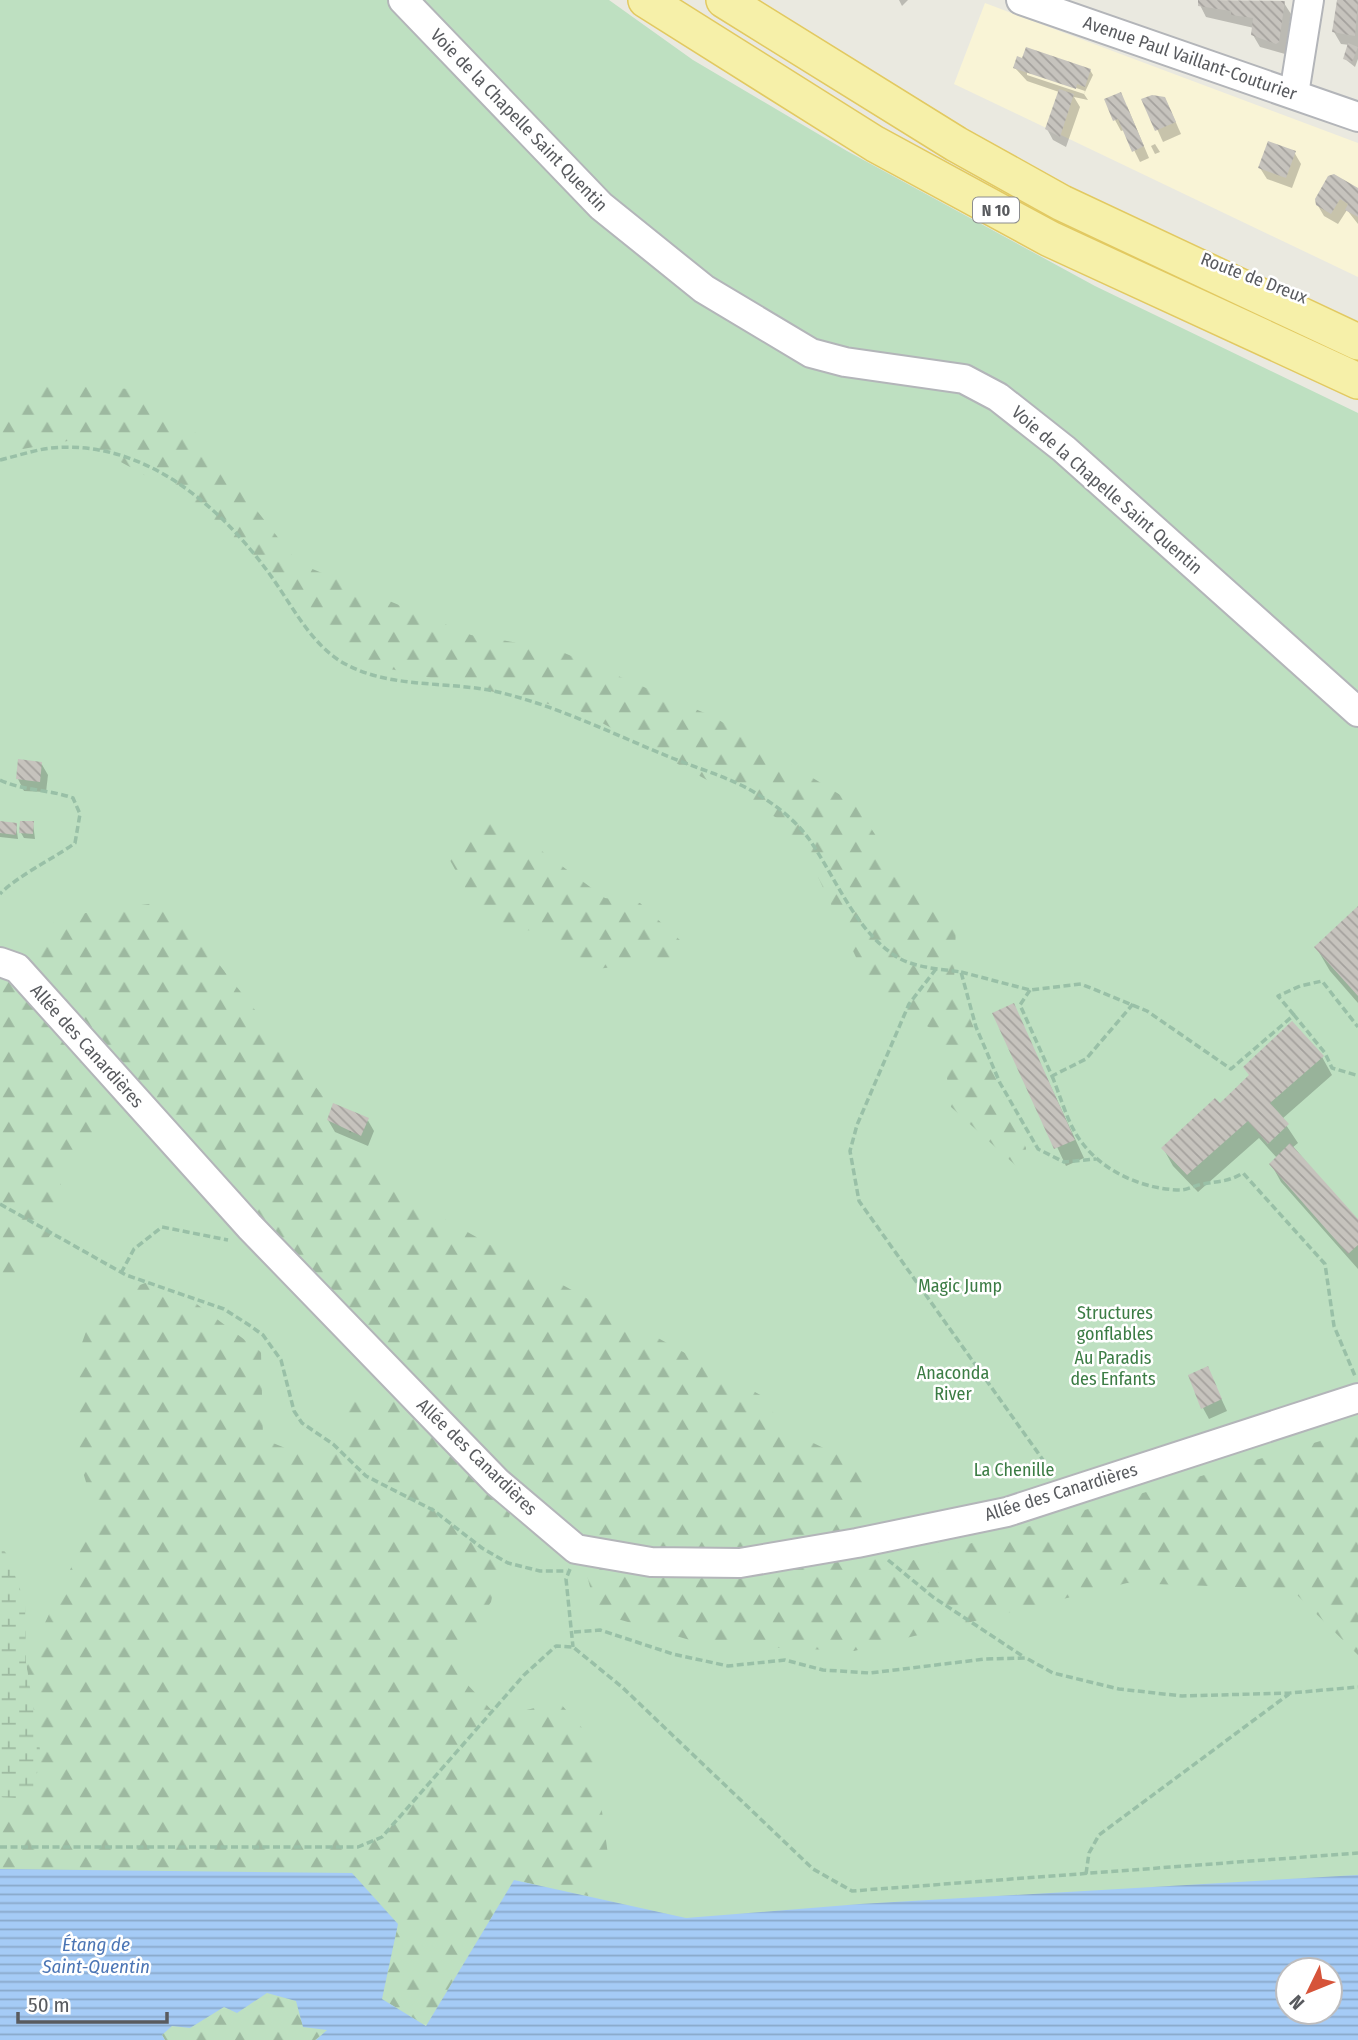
<svg xmlns="http://www.w3.org/2000/svg" width="1358" height="2040" viewBox="0 0 1358 2040" font-family="'Fira Sans Condensed',sans-serif">
<style>
.commercial{fill:#f9f4d6}
.green{fill:#bee0c1;fill-rule:evenodd}
.forest{fill:url(#forest-firs)}
.wetland{fill:url(#wetland-marsh)}
.water{fill:url(#water-rules);fill-rule:evenodd}
.shadow{fill:#0003;fill-rule:evenodd}
.building{fill:url(#building-back-hatch)}
.lines{fill:none;stroke-linecap:round;stroke-linejoin:round}
.minor-casing{stroke:#b3b5b9;stroke-width:32}
.major-casing{stroke:#e2c961;stroke-width:38}
.path{stroke:#99c0a7;stroke-width:3.5;stroke-dasharray:7 3.5;stroke-linecap:butt}
.minor{stroke:#fff;stroke-width:28}
.major{stroke:#f6f0a9;stroke-width:35}
.labels{text-anchor:middle;dominant-baseline:central;stroke-width:5;stroke-linejoin:round;paint-order:stroke}
.shield{fill:#fff;stroke:#8b8c8f;stroke-width:2}
.shield-label{font-size:16px;font-weight:bold;fill:#595b5f}
.street-label{font-size:18px;fill:#595b5f;stroke:#fff}
.park-label{font-size:18px;fill:#3b7c44;stroke:#fff}
.water-label{font-size:19px;font-style:italic;fill:#4b75b5;stroke:#fff}
</style>
<defs>
<pattern id="forest-firs" width="22" height="20" patternUnits="userSpaceOnUse" patternTransform="scale(1.75)"><rect width="22" height="20" fill="#bee0c1"/><path d="M5 1l3.5 6h-7zM16 11l3.5 6h-7z" fill="#9db9a0"/></pattern>
<pattern id="wetland-marsh" width="20" height="14" patternUnits="userSpaceOnUse" patternTransform="scale(1.75)"><rect width="20" height="14" fill="#bee0c1"/><path d="M1 5h8M5 5V1M11 12h8M15 12V8" fill="none" stroke="#9db9a0"/></pattern>
<pattern id="water-rules" width="6" height="5" patternUnits="userSpaceOnUse" patternTransform="scale(1.75)"><rect width="6" height="5" fill="#a5cbf6"/><path d="M0 2.5h6" fill="none" stroke="#89a8ca"/></pattern>
<pattern id="building-back-hatch" width="6" height="6" patternUnits="userSpaceOnUse" patternTransform="scale(1.75)"><rect width="6" height="6" fill="#c6c3bd"/><path d="M-1 5l2 2M0 0l6 6M5-1l2 2" fill="none" stroke="#a4a19d"/></pattern>
</defs>
<rect width="100%" height="100%" fill="#eae9e0"/>
<polygon class="commercial" points="985,3 1358,143 1358,277 954,84"/>
<path class="green" d="M0,0H609L693,60L847,151L1095,286L1358,413V2040H0ZM1288,1970H1330V2012H1288Z"/>
<g class="forest">
<polygon points="46,385 132,389 196,433 298,563 471,635 555,649 714,717 855,804 915,895 956,925 954,982 1026,1148 1023,1172 951,1107 941,1035 872,991 817,875 777,818 580,711 377,666 324,630 179,494 79,439 0,453 0,411"/>
<polygon points="493,815 605,898 640,903 696,955 584,971 536,931 486,926 446,853"/>
<polygon points="169,901 401,1195 764,1397 782,1428 859,1465 883,1569 1358,1430 1358,1655 1291,1589 1127,1583 854,1651 707,1645 597,1613 578,1542 235,1196 25,960 58,917"/>
<path d="M0,974L41,1006L137,1112L74,1151L58,1172C78,1241 12,1259 0,1312Z"/>
<polygon points="148,1282 194,1302 261,1352 263,1439 310,1458 343,1438 344,1402 395,1393 511,1508 491,1602 459,1650 465,1682 498,1717 559,1702 592,1739 609,1862 588,1896 514,1880 426,2026 382,1999 398,1924 352,1873 0,1869 0,1797 31,1799 41,1756 26,1663 96,1515 79,1459 73,1368 97,1301"/>
<polygon points="267,1993 296,2001 328,2030 315,2040 165,2040 162,2035 172,2026 190,2028 224,2006 237,2013"/>
</g>
<polygon class="wetland" points="0,1545 8,1556 25,1603 26,1663 41,1756 31,1799 0,1797"/>
<path class="water" d="M0,1869L352,1873L398,1924L382,1999L426,2026L514,1880L686,1918L860,1904L1358,1875V2040H316L327,2030L303,2027L296,2001L267,1993L237,2013L224,2007L190,2028L172,2026L162,2035L165,2040H0ZM1288,1970H1330V2012H1288Z"/>
<g class="shadow">
<polygon points="899,0 908,0 902,6"/>
<polygon points="1200,0 1284,3 1291,14 1285,54 1260,47 1253,35 1254,28 1206,17 1200,5"/>
<polygon points="1339,0 1358,0 1358,59 1355,67 1345,59 1350,45 1341,44 1334,32"/>
<path d="M1015,68L1090,70L1093,75L1084,94L1088,100L1074,97L1080,107L1066,147L1053,140L1047,129L1059,92L1027,81ZM1027,71L1085,91L1084,94L1027,75Z"/>
<polygon points="1155,96 1165,98 1181,134 1163,142 1144,100"/>
<polygon points="1127,106 1149,158 1140,162 1124,130 1121,131 1115,120"/>
<polygon points="1155,144 1160,152 1155,154 1151,146"/>
<polygon points="1294,152 1301,164 1292,188 1267,179 1260,168"/>
<polygon points="1358,190 1358,224 1347,210 1338,224 1324,216 1317,204"/>
<polygon points="41,763 48,775 46,792 24,791 18,779"/>
<polygon points="0,823 16,825 18,839 0,837"/>
<polygon points="33,823 35,839 24,838 21,833"/>
<polygon points="1358,909 1358,1003 1330,971 1316,947"/>
<polygon points="1013,1005 1084,1158 1066,1166 995,1014"/>
<polygon points="1322,1057 1332,1075 1282,1119 1298,1143 1292,1148 1358,1222 1358,1269 1281,1182 1271,1164 1277,1158 1259,1138 1198,1192 1173,1166 1163,1148 1220,1105"/>
<polygon points="367,1119 374,1131 368,1146 335,1132 328,1120"/>
<polygon points="1207,1368 1227,1411 1209,1419 1203,1408"/>
</g>
<g class="building">
<polygon points="1198,0 1285,1 1279,42 1276,44 1251,35 1253,18 1231,15 1231,11 1198,6"/>
<polygon points="1337,0 1358,0 1355,36 1332,32"/>
<polygon points="1348,43 1358,47 1352,62 1343,59"/>
<polygon points="1026,47 1091,69 1085,87 1077,84 1076,89 1013,68 1017,56 1022,58"/>
<polygon points="1059,89 1074,94 1060,137 1045,129"/>
<polygon points="1121,92 1144,146 1132,152 1118,119 1113,121 1104,99"/>
<polygon points="1152,95 1165,97 1176,122 1155,131 1141,99"/>
<polygon points="1268,141 1296,151 1286,178 1258,168"/>
<polygon points="1334,174 1358,188 1358,217 1345,210 1348,204 1340,199 1331,214 1316,205 1315,199 1328,176"/>
<polygon points="18,759 42,762 40,782 16,779"/>
<polygon points="0,821 17,823 16,835 0,833"/>
<polygon points="20,821 34,821 33,834 19,833"/>
<polygon points="1358,906 1358,996 1314,947"/>
<polygon points="1014,1003 1075,1140 1054,1149 992,1013"/>
<polygon points="1292,1021 1324,1056 1270,1103 1289,1124 1268,1144 1248,1121 1187,1175 1161,1148 1215,1098 1220,1103 1249,1075 1243,1067"/>
<polygon points="333,1103 369,1118 361,1136 327,1120"/>
<polygon points="1290,1143 1358,1219 1358,1245 1348,1254 1269,1164"/>
<polygon points="1208,1366 1222,1399 1201,1409 1188,1375"/>
</g>
<g class="lines">
<defs>
<g id="minor">
<polyline points="403,0 601,206 704,289 811,353 845,362 964,379 998,397 1064,449 1358,712"/>
<polyline points="1021,0 1358,117"/>
<polyline points="1294,94 1309,0"/>
<polyline points="0,962 17,968 250,1227 497,1482 576,1549 651,1562 740,1563 857,1543 1007,1512 1358,1398"/>
</g>
<g id="major">
<polyline points="646,0 875,144 1050,239 1358,381"/>
<polyline points="724,0 956,144 1062,203 1358,342"/>
</g>
</defs>
<use href="#minor" class="minor-casing"/>
<use href="#major" class="major-casing"/>
<g class="path">
<path d="M0,460C17,456 34,450 51,448C143,439 220,505 271,576C291,604 310,642 340,661C388,690 446,680 498,692C558,706 615,735 672,758C699,769 732,778 757,794C776,805 796,821 809,839C836,878 854,928 894,955C912,968 941,969 961,972L976,1027L1000,1083L1038,1149L1064,1162L1096,1159"/>
<path d="M0,780C23,791 48,789 73,798L80,814L75,843C53,859 17,876 0,894"/>
<polyline points="936,969 909,1004 857,1125 850,1151 859,1201 1053,1474"/>
<polyline points="961,972 1030,990 1081,984 1147,1011 1231,1069 1294,1015 1325,1053 1332,1068 1356,1075"/>
<polyline points="1030,990 1020,1005 1052,1076 1086,1059 1133,1004"/>
<polyline points="1294,1015 1278,996 1300,986 1322,981 1358,1027"/>
<path d="M1052,1076C1061,1097 1068,1126 1083,1144C1105,1173 1146,1190 1182,1190C1189,1189 1196,1185 1203,1184C1219,1181 1228,1182 1243,1173L1325,1264L1334,1326L1355,1376"/>
<polyline points="0,1204 126,1275 224,1309 249,1325 263,1335 281,1360 294,1411 302,1423 333,1444 366,1476 433,1510 482,1548 508,1563 540,1571 567,1571"/>
<polyline points="121,1273 134,1249 162,1227 228,1240"/>
<polyline points="888,1560 933,1597 1024,1657"/>
<polyline points="570,1569 566,1579 573,1647"/>
<polyline points="574,1632 600,1630 673,1654 728,1666 785,1660 823,1670 870,1673 985,1659 1026,1658 1053,1673 1119,1689 1182,1696 1290,1693 1358,1687"/>
<polyline points="0,1847 358,1847 382,1837 524,1675 556,1646 573,1647 622,1687 813,1869 852,1891 1358,1853"/>
<polyline points="1086,1874 1089,1853 1099,1835 1289,1694"/>
</g>
<use href="#minor" class="minor"/>
<use href="#major" class="major"/>
</g>
<g class="labels">
<rect class="shield" x="973" y="197.5" width="46" height="25" rx="5"/>
<g class="shield-label">
<text x="996" y="210">N 10</text>
</g>
<g class="street-label">
<text transform="translate(1190 58) rotate(19)">Avenue Paul Vaillant-Couturier</text>
<text transform="translate(519 120) rotate(46)">Voie de la Chapelle Saint Quentin</text>
<text transform="translate(1254 278) rotate(21)">Route de Dreux</text>
<text transform="translate(1107 490) rotate(41)">Voie de la Chapelle Saint Quentin</text>
<text transform="translate(87 1046) rotate(48)">Allée des Canardières</text>
<text transform="translate(477 1457) rotate(44)">Allée des Canardières</text>
<text transform="translate(1061 1492) rotate(-17)">Allée des Canardières</text>
</g>
<g class="park-label">
<text x="960" y="1286">Magic Jump</text>
<text x="1115" y="1313">Structures<tspan x="1115" dy="21">gonflables</tspan></text>
<text x="1113" y="1358">Au Paradis<tspan x="1113" dy="21">des Enfants</tspan></text>
<text x="953" y="1373">Anaconda<tspan x="953" dy="21">River</tspan></text>
<text x="1014" y="1470">La Chenille</text>
</g>
<g class="water-label">
<text x="96" y="1944">Étang de<tspan x="96" dy="22">Saint-Quentin</tspan></text>
</g>
</g>
<g transform="translate(1309 1991) rotate(227)"><circle r="33" fill="#ffffff" stroke="#bdbdbf" stroke-width="2"/>
<path d="M0-5L12 26L0 18L-12 26Z" fill="#d6543a"/>
<text y="-10" font-size="19" font-weight="bold" text-anchor="middle" fill="#595b5f">N</text>
</g>
<path d="M18 2012v10h149v-10" fill="none" stroke="#595b5f" stroke-width="3.5"/>
<text x="28" y="2012" font-size="21" fill="#595b5f" stroke="#ffffff" stroke-width="5" paint-order="stroke">50 m</text>
</svg>
